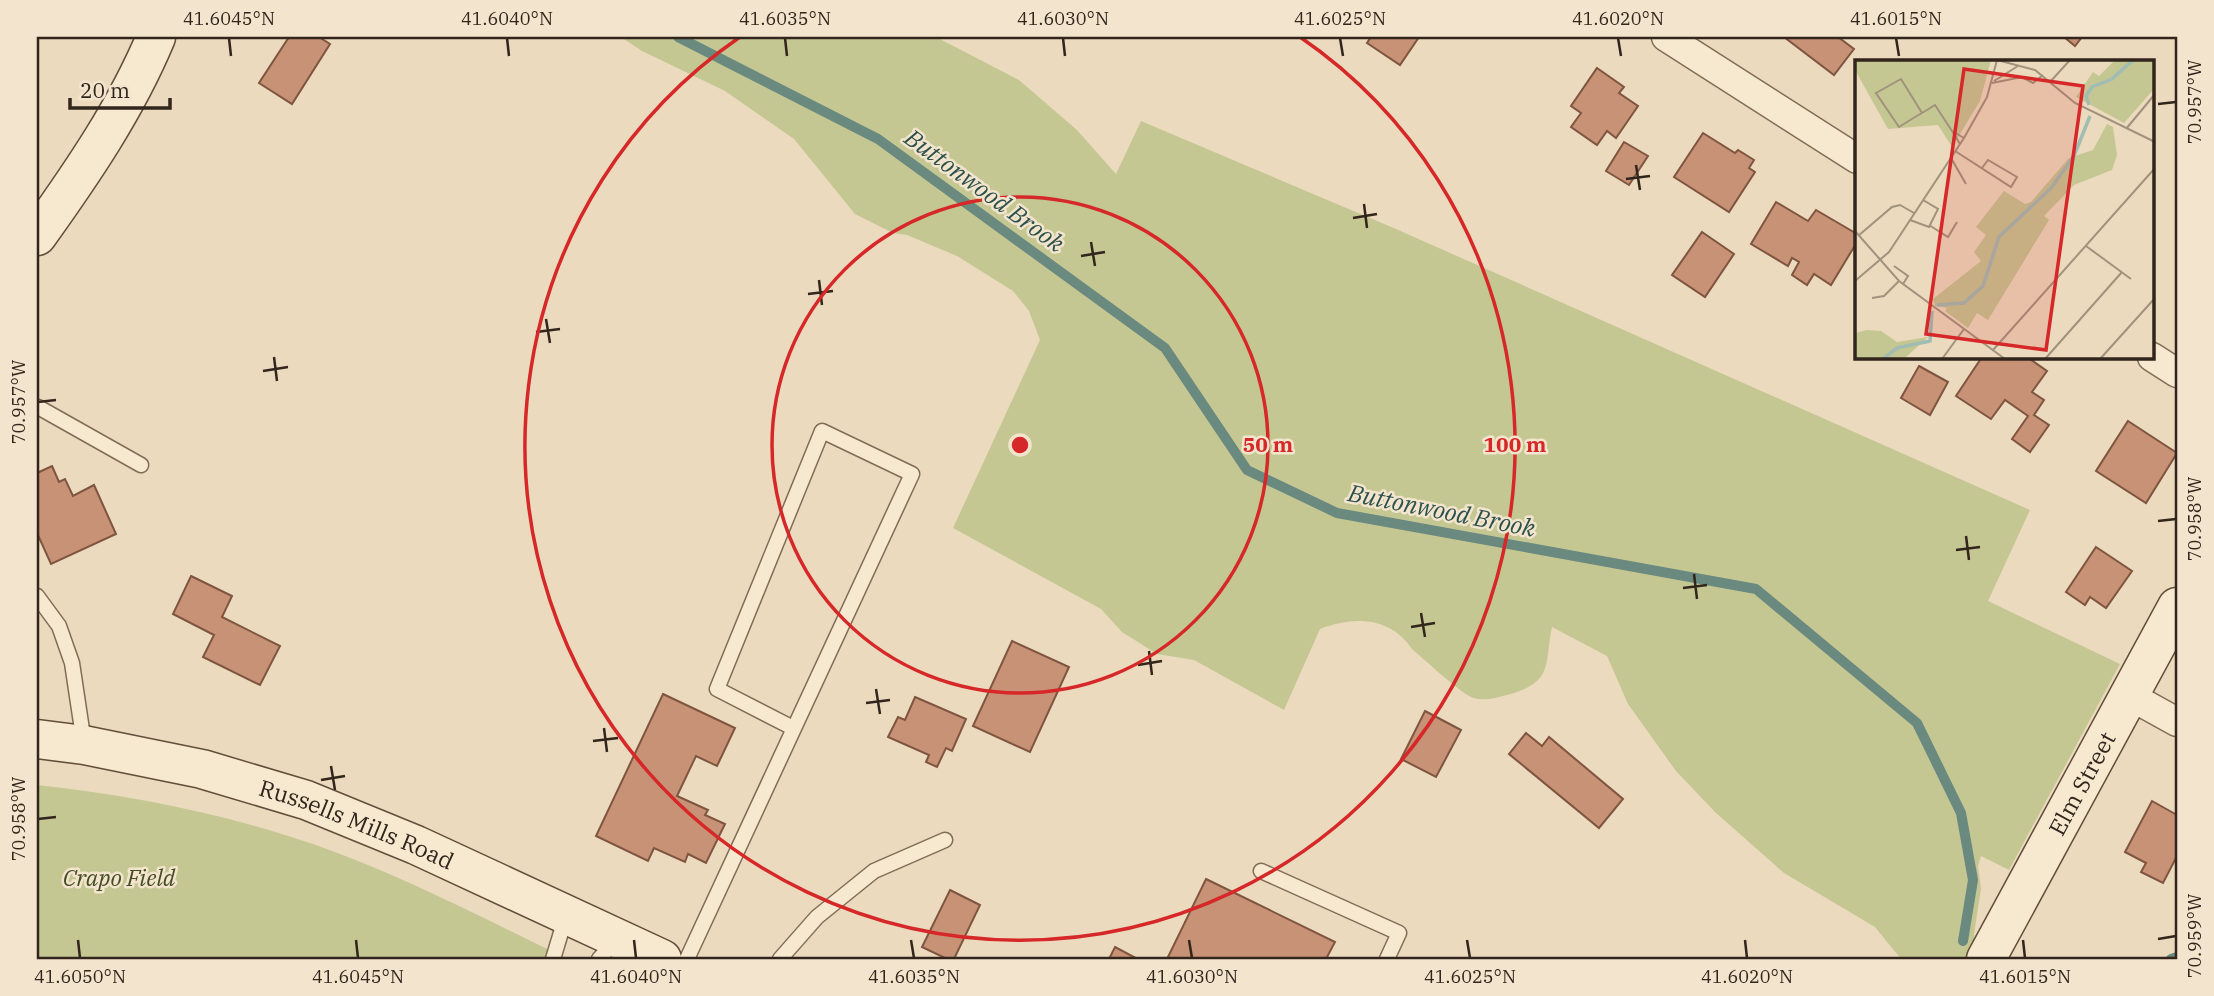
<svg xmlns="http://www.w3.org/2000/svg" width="2214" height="996" viewBox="0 0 2214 996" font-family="'IBM Plex Serif',serif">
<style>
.green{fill:#c5c793}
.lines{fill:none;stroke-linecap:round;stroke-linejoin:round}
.stream{stroke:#6a897f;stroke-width:10}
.building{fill:#c79276;stroke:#7f553f;stroke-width:2}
.lane-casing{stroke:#826c58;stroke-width:17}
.street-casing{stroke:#826c58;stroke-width:31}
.secondary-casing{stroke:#634d3b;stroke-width:41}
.lane{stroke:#f6e9d0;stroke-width:14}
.street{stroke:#f6e9d0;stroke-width:28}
.secondary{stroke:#f6e9d0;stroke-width:38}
.ticks{fill:none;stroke:#32251c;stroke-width:2.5}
.ring{fill:none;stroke:#d62828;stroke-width:3.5}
.labels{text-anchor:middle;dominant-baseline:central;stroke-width:5;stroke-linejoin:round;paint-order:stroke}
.street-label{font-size:23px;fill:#32251c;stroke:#f3e5cd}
.park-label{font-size:23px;font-style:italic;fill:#454d24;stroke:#f3e5cd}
.water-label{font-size:24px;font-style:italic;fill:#2c514c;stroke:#f3e5cd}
.inset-river{fill:none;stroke:#a1bcb3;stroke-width:3.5}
.inset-road{fill:none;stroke:#a1927d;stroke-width:2}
.view{fill:#d62828;fill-opacity:0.15;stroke:#d62828;stroke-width:3.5}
.inset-edge{fill:none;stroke:#32251c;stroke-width:3.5}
.centre{fill:#d62828;stroke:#f3e5cd;stroke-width:3.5}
.ring-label{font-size:21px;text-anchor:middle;font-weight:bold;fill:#d62828;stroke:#f3e5cd;stroke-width:5;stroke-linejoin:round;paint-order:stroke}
.neatline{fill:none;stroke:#32251c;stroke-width:2.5}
.ticks-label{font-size:18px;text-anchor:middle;fill:#32251c}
</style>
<rect width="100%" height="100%" fill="#ebdabe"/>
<g class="green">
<path d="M621,37H936L1019,80L1077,130L1116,174L1141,121L1396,229L2030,510L1988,601L2120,664L2009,870L1981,856L1978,866L1981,889L1974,934L1977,959H1901L1875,927L1784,873L1715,812L1676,771L1628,704L1607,656L1552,627C1544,666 1554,682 1507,695C1495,698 1483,702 1471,697C1456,689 1426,661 1412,649C1390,616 1353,616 1320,629L1284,710L1194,660L1157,654L1122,632L1101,609L953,528L1040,340L1029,311L1013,291L957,256L907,235L893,233L855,214L794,139L725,91L642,51Z"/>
<path d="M37,785C132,795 226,814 316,845C403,876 485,919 568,959H37Z"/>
</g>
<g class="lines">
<g class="stream">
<polyline points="678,37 878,139 1165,348 1247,470 1337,513 1756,589 1917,723 1961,813 1973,880 1963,941"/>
<polyline points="2171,959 2177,957"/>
</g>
</g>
<g class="building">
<polygon points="289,37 319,37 330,44 292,104 259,83"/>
<polygon points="1371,37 1419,37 1400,65 1367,43"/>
<polygon points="1784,37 1838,37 1854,49 1834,75"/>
<polygon points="2064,37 2082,37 2075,46"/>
<polygon points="1597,68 1624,87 1619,93 1638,106 1616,138 1607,131 1597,145 1571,127 1581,113 1571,106"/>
<polygon points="1703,133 1735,153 1738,150 1754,160 1749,168 1755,172 1729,212 1674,177"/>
<polygon points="1624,142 1648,156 1629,185 1606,171"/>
<polygon points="1776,202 1808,221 1816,210 1857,234 1857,242 1831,285 1814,274 1807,285 1792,275 1799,262 1792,258 1788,266 1751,244"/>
<polygon points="1702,232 1734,254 1705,297 1672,275"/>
<polygon points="1982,357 2027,357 2047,371 2032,392 2044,400 2034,415 2049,425 2030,452 2012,439 2028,416 2005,400 1991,419 1956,396"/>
<polygon points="1919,366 1948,382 1930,415 1901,398"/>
<polygon points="2128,421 2177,453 2146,503 2096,471"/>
<polygon points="52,466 59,482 65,479 73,496 94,485 116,534 51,564 37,533 37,473"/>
<polygon points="2096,547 2132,571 2106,608 2090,597 2085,605 2066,592"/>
<polygon points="191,576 232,596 222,617 280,646 260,685 203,657 214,635 173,614"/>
<polygon points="1012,641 1069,667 1030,752 973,726"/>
<polygon points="663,694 735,728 717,766 696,756 677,796 708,810 705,815 725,824 706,863 688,854 685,862 654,848 648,861 596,836"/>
<polygon points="915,697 966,719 952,751 946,748 937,767 926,762 929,755 888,737 898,717 905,720"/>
<polygon points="1425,711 1461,730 1436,777 1401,759"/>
<polygon points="1526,733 1542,746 1549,737 1623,799 1599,828 1509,754"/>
<polygon points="2152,801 2177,815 2177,856 2163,883 2141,872 2146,863 2125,852"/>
<polygon points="1206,879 1335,942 1326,959 1167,959"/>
<polygon points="950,890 980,905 954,959 947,959 922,947"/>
<polygon points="1115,947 1136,958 1136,959 1109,959"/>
</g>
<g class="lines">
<defs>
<g id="lane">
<polyline points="38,407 141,465"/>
<polyline points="37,596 59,626 72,663 84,743"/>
<polyline points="1261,871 1399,933 1387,959"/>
<polyline points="553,959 566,916"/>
<polyline points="599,959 617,939"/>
<polyline points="687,959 912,474 822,431 717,689 793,728"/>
<polyline points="780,959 817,917 874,871 945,840"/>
</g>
<g id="street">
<polyline points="1666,37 1857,159"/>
<polyline points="2152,357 2177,373"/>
<polyline points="2130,696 2177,722"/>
</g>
<g id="secondary">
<path d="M37,236C82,173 126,109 156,37"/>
<path id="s1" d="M37,739L84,745L202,769L306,800L416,845L662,959"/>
<path id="s2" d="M1986,959L2177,607"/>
</g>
</defs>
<use href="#lane" class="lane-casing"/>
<use href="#street" class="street-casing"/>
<use href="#secondary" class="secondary-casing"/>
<use href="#lane" class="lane"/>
<use href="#street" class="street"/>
<use href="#secondary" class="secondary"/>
</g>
<path class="ticks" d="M229,38L231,56M507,38L509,56M785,38L787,56M1063,38L1065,56M1340,38L1343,56M1618,38L1621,56M1896,38L1899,56M2158,104L2176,102M1636,165L1640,190M1626,179L1650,176M1364,204L1367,228M1353,218L1377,214M1091,242L1095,266M1081,256L1105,252M819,280L822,305M808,294L833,291M546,319L550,343M536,332L560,329M274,357L277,381M263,371L288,367M38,402L56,400M2158,521L2176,519M1966,536L1969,560M1956,550L1980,547M1694,574L1697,599M1683,588L1707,585M1421,613L1425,637M1411,627L1435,623M1149,651L1152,675M1138,665L1162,661M876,689L880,714M866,703L890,700M604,728L607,752M593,741L618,738M331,766L335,790M321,780L345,776M38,819L56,817M2158,939L2176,936M78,940L80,958M356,940L358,958M634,940L636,958M911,940L914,958M1189,940L1192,958M1467,940L1470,958M1745,940L1747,958M2023,940L2025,958"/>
<g class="ring">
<circle cx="1020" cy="445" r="248"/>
<path d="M1300 37A495 495 0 1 1 740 37"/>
</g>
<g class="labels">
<g class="street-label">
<text stroke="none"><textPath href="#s2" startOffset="200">Elm Street</textPath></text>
<text stroke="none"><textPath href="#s1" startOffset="332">Russells Mills Road</textPath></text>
</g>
<g class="park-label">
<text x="119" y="877">Crapo Field</text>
</g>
<g class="water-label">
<text transform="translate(985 190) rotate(36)">Buttonwood Brook</text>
<text transform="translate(1442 510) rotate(11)">Buttonwood Brook</text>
</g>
</g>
<g transform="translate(1855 60)">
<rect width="299" height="299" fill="#ebdabe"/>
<path d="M0,0H136L125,41L97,87L83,65L33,69L0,10ZM260,0H299V29L269,63L221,37L238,12L244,16ZM252,64L258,67L262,95L257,110L219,125L189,156L194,160L133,260L122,253L113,268L90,251L92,248L80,246L78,239L126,201L119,192L131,175L121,167L149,131L170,144L176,142L214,98L238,90ZM12,270L26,271L42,282L73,277L50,298L0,299V273Z" fill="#c5c793"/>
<path class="inset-river" d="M234,45L231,36L237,27L257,19L278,0M82,245L109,243L128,226L144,177L196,128L219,96L235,56M28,299L42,288L75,281L77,251"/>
<path class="inset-road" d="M142,0L180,10L220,43L300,82M139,21L163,6M195,22L215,0M137,23L167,17L178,23L188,15M67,53L46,19L21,33L44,67L60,57L67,53L80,45L97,71M271,69L300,34M105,84L97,71L109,78M100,91L156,127L162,117L133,100L127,108M96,98L111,124M55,160L74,167L83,149L68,140M74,165L93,177L102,162M0,171L44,221L150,299M3,176L37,147L45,145L59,153M231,186L276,219M39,206L53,216L48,224M0,221L34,192L109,78L132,37L142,0M17,238L29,236L44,221M138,290L300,108M87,299L109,269M190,299L267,212M245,299L300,238"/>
<path class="view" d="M109,9L228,26L191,290L71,274Z"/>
<rect width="299" height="299" class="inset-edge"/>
</g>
<circle cx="1020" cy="445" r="10" class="centre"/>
<g class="ring-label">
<text x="1268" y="452">50 m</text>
<text x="1515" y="452">100 m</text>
</g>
<rect width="2214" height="996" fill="none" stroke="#f3e5cd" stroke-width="77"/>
<path d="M70 98v10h100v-10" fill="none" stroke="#32251c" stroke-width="3.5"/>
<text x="80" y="98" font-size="21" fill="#32251c" stroke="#f3e5cd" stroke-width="5" paint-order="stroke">20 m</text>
<rect x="38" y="38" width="2138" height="920" class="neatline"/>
<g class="ticks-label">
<text x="229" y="25">41.6045°N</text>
<text x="507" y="25">41.6040°N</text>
<text x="785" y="25">41.6035°N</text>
<text x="1063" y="25">41.6030°N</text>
<text x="1340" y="25">41.6025°N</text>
<text x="1618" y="25">41.6020°N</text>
<text x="1896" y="25">41.6015°N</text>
<text transform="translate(2195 102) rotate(-90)" y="6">70.957°W</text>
<text transform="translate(19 402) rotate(-90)" y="6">70.957°W</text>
<text transform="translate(2195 519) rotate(-90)" y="6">70.958°W</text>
<text transform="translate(19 819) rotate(-90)" y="6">70.958°W</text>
<text transform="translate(2195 936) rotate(-90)" y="6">70.959°W</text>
<text x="80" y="983">41.6050°N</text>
<text x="358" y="983">41.6045°N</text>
<text x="636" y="983">41.6040°N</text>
<text x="914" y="983">41.6035°N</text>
<text x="1192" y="983">41.6030°N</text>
<text x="1470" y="983">41.6025°N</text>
<text x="1747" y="983">41.6020°N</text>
<text x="2025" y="983">41.6015°N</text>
</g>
</svg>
